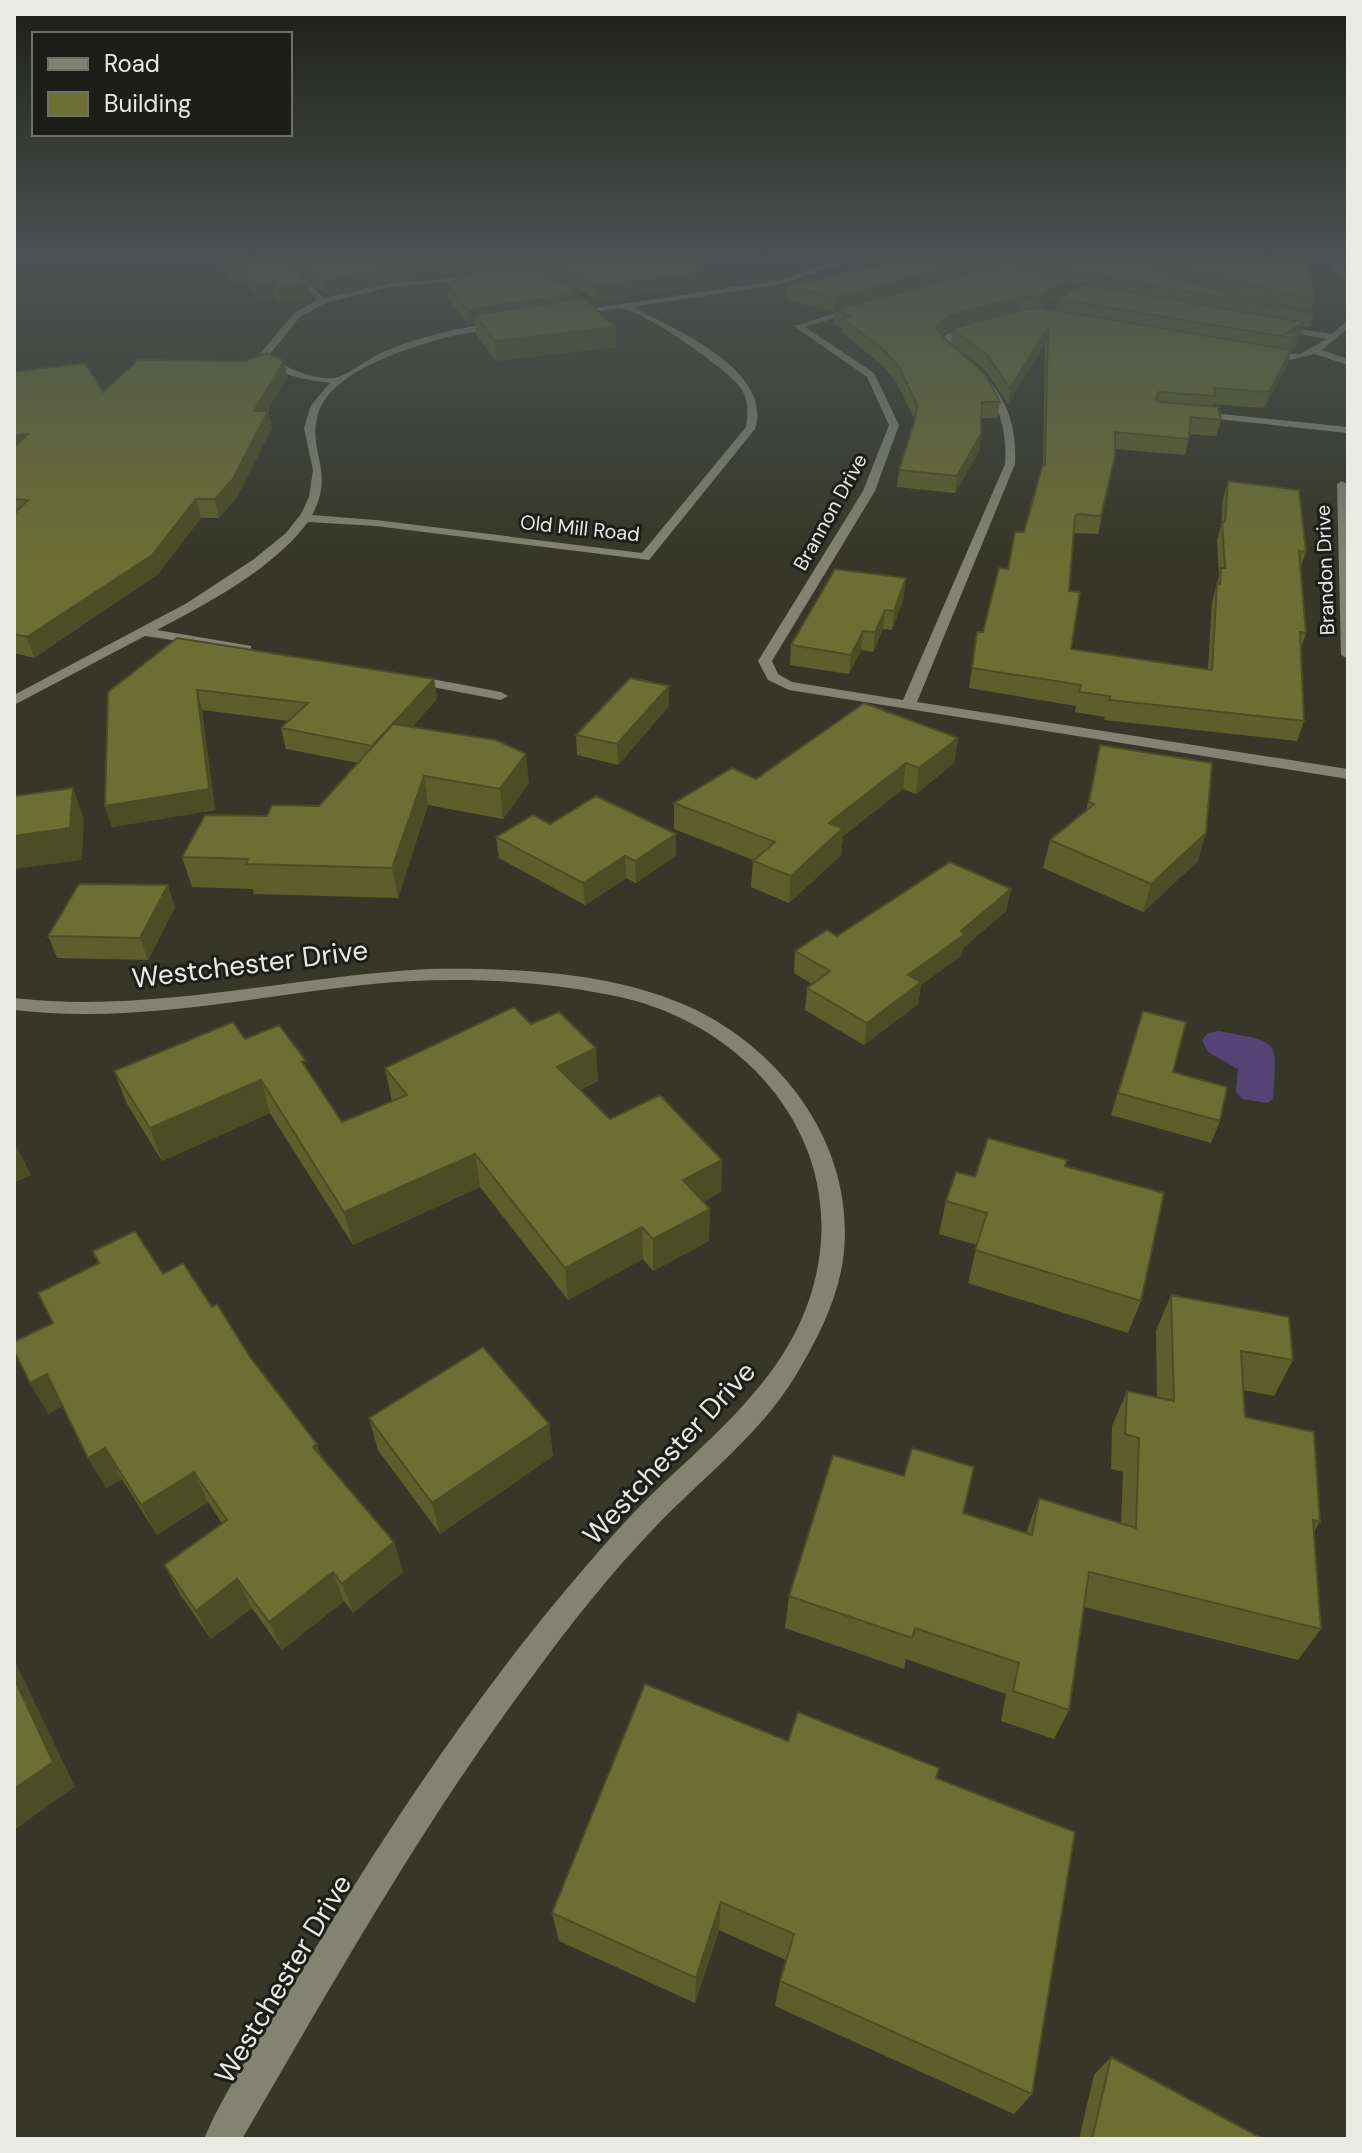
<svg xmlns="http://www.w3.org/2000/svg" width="1362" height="2153" viewBox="0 0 1362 2153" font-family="'DM Sans',sans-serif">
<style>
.water{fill:#544476}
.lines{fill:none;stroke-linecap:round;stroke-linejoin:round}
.street{fill:#828372;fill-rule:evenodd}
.wall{fill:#5c5f2c;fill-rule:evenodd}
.shaded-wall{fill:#4b4e24}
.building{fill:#6b6f33;stroke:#4b4e24;stroke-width:2}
.labels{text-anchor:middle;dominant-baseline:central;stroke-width:6;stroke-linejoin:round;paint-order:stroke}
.far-street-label{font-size:20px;fill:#e9eae1;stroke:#1d1e17}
.near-street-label{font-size:28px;fill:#e9eae1;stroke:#1d1e17}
</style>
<rect width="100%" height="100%" fill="#363728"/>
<path class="water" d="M1219,1031C1280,1043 1277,1037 1273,1099L1267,1103L1243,1099L1236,1092L1238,1069L1208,1052L1202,1040L1208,1033Z"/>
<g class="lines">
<g class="street">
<path d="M275,256H283L324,298L391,283L484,276L488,278L391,287L325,303L300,317L269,355C281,367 321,383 338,377C350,373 368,359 381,353C419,336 461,328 502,321L506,324C492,332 469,332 452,336C413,346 331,370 318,414C307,453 336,471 312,515L376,520L642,553L746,427C748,413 749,403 742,390C730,370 645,312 623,309C609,307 587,314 573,317L570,312L781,280L850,256H862L782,284L633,307C674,329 774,370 755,429L649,560L376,526L308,522C272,570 209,602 157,630L246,645L251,646V652L145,636L14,705V695L187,603L254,559L286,533L301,514L309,497L313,470L304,428L311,405L330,383C303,379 278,376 259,355L294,313L317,300Z"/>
<polygon points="997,256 1005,256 1014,267 1008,274 988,278 988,274 1006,267"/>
<polygon points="1331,256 1339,256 1348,284 1332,267"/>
<path d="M856,307L863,309L805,327L874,373L899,425L875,491L772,661L778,674L792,682L903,700L1005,464C1008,420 994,391 960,364C951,357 941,352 937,342L947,334L977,326L980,331L946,343C953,352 966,359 975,367C1006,394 1017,424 1015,464L917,702L1348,769V779L789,690L768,680L758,661L863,491L889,425L867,377L794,326Z"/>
<polygon points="1348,320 1348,328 1322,350 1348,359 1348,365 1315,354 1290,360 1260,356 1265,353 1300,354 1327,339 1274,330 1271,325 1332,334"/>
<polygon points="1193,411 1348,427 1348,433 1189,416"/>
<polygon points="1342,481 1347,484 1348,496 1348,659 1341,655 1337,484"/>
<polygon points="411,675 501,692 508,696 501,700 406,682 404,679"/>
<path d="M429,969C513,968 605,971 683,1004C783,1047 858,1149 843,1260C837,1301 817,1340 796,1375C762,1432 707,1474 661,1521C613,1570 569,1626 529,1681C421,1826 333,1983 242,2139H204C226,2086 263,2036 292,1987C379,1842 470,1701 581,1572C603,1546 626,1520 650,1496C711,1437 783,1381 810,1297C856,1156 758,1028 620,997C536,979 448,976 363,985C245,998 133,1024 14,1010V998C154,1014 290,976 429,969Z"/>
</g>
</g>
<g class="wall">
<polygon points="213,256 281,256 312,299 279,302 275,296 256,298 247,283 233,284"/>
<polygon points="287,256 406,256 416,264 418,277 325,295"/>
<polygon points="409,256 646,256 697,287 596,300 568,283 544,276 615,327 616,347 496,361 476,335 475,323 468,324 448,298 447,284 477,271 434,275"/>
<path d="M921,256H1002L1001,265L1016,266L1008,256H1303L1302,261L1314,300L1311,310L1314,313L1310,328L1302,326L1295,349L1291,352L1287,365L1264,408L1213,404V407L1221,420L1216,436L1190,434L1185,455L1115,449V456L1098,534L1073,533L1069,591L1071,649L1208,669L1212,602L1219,576L1217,540L1221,526L1223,499L1228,481L1306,552L1300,569L1306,633L1301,648L1304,721L1297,741L1104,720L1105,717L1075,712L1076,706L969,688L977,632H983L1008,569L1024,532L1043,465L1045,343L1008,404L985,370L951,343L952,329L946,331L942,335L1000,402L997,418H982L979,451L955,493L897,487L899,470L915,421L897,383L883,366L841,332L842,328L834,325L835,312L786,300V286ZM1066,283L1078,287L1058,299L1056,310L1042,308L1064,294Z"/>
<polygon points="245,361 284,361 287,377 267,411 272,428 237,497 219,518 201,518 157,575 34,658 14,653 14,372 103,392"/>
<polygon points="904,597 892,630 883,629 873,652 861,650 849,674 790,665 791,645"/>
<polygon points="434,679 437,699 412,727 529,783 503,819 428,805 398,898 254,894 253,889 192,887 182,857 267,816 319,806 358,763 286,749 281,728 289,721 202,710 215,810 112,827 105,806 108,692"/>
<polygon points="669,706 618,765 577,755 576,735"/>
<polygon points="958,738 954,763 916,794 903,789 843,836 841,855 789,903 751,887 753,860 674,829 674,803 756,779"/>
<polygon points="1100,745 1198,861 1143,912 1043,868 1050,840 1086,811"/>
<polygon points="550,824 676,834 676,856 636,883 626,878 585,905 499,858 496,837"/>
<polygon points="1011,889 1006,911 963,948 961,956 921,985 918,1004 864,1045 805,1010 807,988 812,984 794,973 795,951 837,936"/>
<polygon points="175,907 148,960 57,958 48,936"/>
<polygon points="1143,1011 1173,1072 1220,1121 1211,1143 1111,1115"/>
<polygon points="531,1024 598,1081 580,1090 610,1119 722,1160 721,1192 703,1202 709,1241 653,1271 643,1259 568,1300 480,1187 353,1245 270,1113 162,1161 127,1104 114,1071 310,1074 342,1122 392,1101 385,1068"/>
<polygon points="1065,1166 1141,1301 1128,1333 968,1283 977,1245 939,1234 946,1201 975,1177"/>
<polygon points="93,1251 163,1274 212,1307 250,1357 322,1458 394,1542 403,1572 353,1613 344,1601 282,1650 252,1608 211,1639 180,1594 164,1565 222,1523 208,1502 157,1535 122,1479 106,1488 63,1406 48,1414 53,1323 98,1263"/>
<polygon points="1171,1295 1293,1360 1274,1396 1243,1390 1245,1417 1320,1522 1314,1531 1321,1629 1298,1660 1084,1607 1069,1710 1054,1739 1001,1721 1006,1694 906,1659 904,1669 785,1628 789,1596 963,1513 1026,1533 1039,1498 1121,1524 1123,1472 1111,1469 1112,1426 1127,1391 1157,1398 1156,1331"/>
<polygon points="369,1418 549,1424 553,1456 440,1534 378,1450"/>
<polygon points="788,1741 936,1778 1032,2094 1014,2114 775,2006 780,1981 786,1960 719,1930 695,2003 559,1941 552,1913"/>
<polygon points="1111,2057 1263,2139 1079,2139 1094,2075"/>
</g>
<g class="shaded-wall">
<polygon points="995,256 1002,256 1001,267 835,310 834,312 835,298"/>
<polygon points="477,258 478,271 434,275 432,261"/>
<polygon points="416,264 418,277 325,295 323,281"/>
<polygon points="244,269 247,283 233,284 230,271"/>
<polygon points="697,274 697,287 596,300 595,286"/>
<polygon points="1066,280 1064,294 1036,311 1038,297"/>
<polygon points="272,282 275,296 256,298 253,284"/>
<polygon points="309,285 312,299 279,302 277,288"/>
<polygon points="576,288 577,302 475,315 475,323 468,324 467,310"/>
<polygon points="1022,297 1020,311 946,331 934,342 936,327 948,316"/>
<polygon points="1304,322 1295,349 1291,352 1287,365 1264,408 1269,392 1288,353 1292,338 1287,333"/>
<polygon points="615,327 616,347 496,361 495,341"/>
<polygon points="1048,328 1045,343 1008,404 1010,388"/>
<polygon points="284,361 287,377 257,428 254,411"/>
<polygon points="268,411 272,428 237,497 219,518 215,499"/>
<polygon points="28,434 14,454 14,436"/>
<polygon points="981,434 979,451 955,493 957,476"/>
<polygon points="196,499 201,518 157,575 34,658 27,637"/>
<polygon points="906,578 904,597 892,630 894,611"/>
<polygon points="885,610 883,629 873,652 875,632"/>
<polygon points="863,631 861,650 849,674 851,655"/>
<polygon points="434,679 437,699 376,766 372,746"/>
<polygon points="669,686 669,706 618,765 617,744"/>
<polygon points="197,690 202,710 215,810 112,827 105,806"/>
<polygon points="958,738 954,763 916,794 919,768"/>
<polygon points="526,754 529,783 503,819 500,789"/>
<polygon points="906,763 903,789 843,836 841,855 789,903 791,876 829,823"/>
<polygon points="424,776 428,805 398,898 392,868"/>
<polygon points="73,788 84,819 82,860 14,869 14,836"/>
<polygon points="1206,833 1198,861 1143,912 1151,884"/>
<polygon points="676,834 676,856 636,883 635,861"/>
<polygon points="625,856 626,878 585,905 583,883"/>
<polygon points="168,885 175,907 148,960 140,938"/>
<polygon points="1011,889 1006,911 963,948 961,956 921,985 918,1004 864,1045 867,1023 908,975"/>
<polygon points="596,1048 598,1081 560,1099 557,1067"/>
<polygon points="261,1080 270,1113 162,1161 150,1128"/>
<polygon points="17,1147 31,1175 14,1183 14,1148"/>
<polygon points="475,1154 480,1187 353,1245 344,1212"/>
<polygon points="722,1160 721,1192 683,1213 683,1180"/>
<polygon points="710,1209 709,1241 653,1271 653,1239"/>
<polygon points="642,1227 643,1259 568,1300 565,1268"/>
<polygon points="47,1374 65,1405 48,1414 30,1383"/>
<polygon points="549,1424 553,1456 440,1534 432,1503"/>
<polygon points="317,1444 328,1475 313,1447"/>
<polygon points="105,1448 122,1479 106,1488 88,1458"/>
<polygon points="194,1472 208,1502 157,1535 141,1505"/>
<polygon points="394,1542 403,1572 353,1613 342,1584"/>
<polygon points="333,1572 344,1601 282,1650 269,1622"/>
<polygon points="237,1579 252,1608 211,1639 196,1611"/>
<polygon points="14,1659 75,1787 14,1830"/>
<polygon points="721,1902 719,1930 695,2003 696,1978"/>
</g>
<g class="building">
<polygon points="220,256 281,256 309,285 277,288 272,282 253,284 244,269 230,271"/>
<polygon points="298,256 406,256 416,264 323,281"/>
<polygon points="425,256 646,256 697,262 697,274 595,286 567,269 539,262 477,258 432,261"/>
<polygon points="921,256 995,256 835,298 786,286"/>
<polygon points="1018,256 1134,256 1140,261 1189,282 1241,297 1314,311 1314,313 1082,274"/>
<polygon points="1158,256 1303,256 1302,261 1309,262 1314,300 1196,272"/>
<polygon points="1007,264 1066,280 1038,297 1022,297 948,316 936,327 943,337 985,374 1000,402 982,402 981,434 957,476 899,470 914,423 917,405 899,367 885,351 842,318 850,316 835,310"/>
<polygon points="484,268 537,273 576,288 570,289 575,294 467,310 447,284"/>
<polygon points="1082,284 1304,322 1287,333 1300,334 1292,338 1058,299"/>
<polygon points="584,298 615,327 495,341 475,315"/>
<polygon points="1041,308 1291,350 1269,392 1214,388 1215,396 1159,392 1156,399 1158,402 1218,407 1221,420 1191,417 1189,439 1115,432 1115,456 1101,516 1078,514 1075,517 1069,591 1080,592 1071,649 1212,670 1217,583 1220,584 1221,568 1225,568 1222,522 1225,522 1228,481 1299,490 1306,552 1299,551 1306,633 1300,632 1304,721 1109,700 1110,696 1079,692 1081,685 972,668 977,632 983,632 999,568 1008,569 1015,532 1024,532 1043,464 1045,465 1048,328 1010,388 987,355 952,329 1024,309"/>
<polygon points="267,353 284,361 254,411 268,411 233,479 215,499 196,499 152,555 27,637 14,634 14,514 28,500 14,499 14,447 28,434 14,436 14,372 85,363 103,392 138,360 245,361"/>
<polygon points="835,569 906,578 894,611 885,610 875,632 863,631 851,655 791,645"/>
<polygon points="177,638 434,679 372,746 281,728 308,703 197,690 209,789 105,806 108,692"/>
<polygon points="630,678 669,686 617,744 576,735"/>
<polygon points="864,703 958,738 919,768 906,763 829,823 843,828 791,876 753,861 775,842 674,803 732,768 756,779"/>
<polygon points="393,724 496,740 526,754 500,789 424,776 392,868 246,864 248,859 182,857 205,815 267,816 272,805 319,806"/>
<polygon points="1100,745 1212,763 1206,833 1151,884 1050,840 1094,804 1089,802"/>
<polygon points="73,788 70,828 14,836 14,796"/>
<polygon points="596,796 676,834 635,861 625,856 583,883 496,837 533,815 550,824"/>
<polygon points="950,862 1011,889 961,931 965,934 908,975 921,982 867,1023 807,988 830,971 795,951 827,930 837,936"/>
<polygon points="79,884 168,885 140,938 48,936"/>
<polygon points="514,1007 531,1024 559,1012 596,1048 557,1067 610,1119 660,1095 722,1160 683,1180 710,1209 653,1239 642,1227 565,1268 475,1154 344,1212 261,1080 150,1128 114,1071 233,1022 245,1039 279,1025 306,1061 302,1062 342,1122 407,1095 385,1068"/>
<polygon points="1143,1011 1186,1022 1173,1072 1227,1087 1220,1121 1118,1093"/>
<polygon points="988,1138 1067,1160 1065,1166 1164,1193 1141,1301 975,1250 987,1213 946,1201 956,1172 975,1177"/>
<polygon points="135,1231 163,1274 183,1263 212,1307 217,1304 250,1357 317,1444 313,1447 394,1542 342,1584 333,1572 269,1622 237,1579 196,1611 164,1565 227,1520 194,1472 141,1505 105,1448 88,1458 47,1374 30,1383 14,1351 14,1342 53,1323 38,1293 99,1263 93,1251"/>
<polygon points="1171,1295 1289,1317 1293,1360 1241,1351 1245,1417 1314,1432 1320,1522 1313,1520 1321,1629 1089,1572 1069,1710 1013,1691 1019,1663 915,1628 912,1638 789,1596 833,1455 904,1476 912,1448 974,1467 963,1513 1032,1535 1039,1498 1136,1528 1139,1438 1125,1434 1127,1391 1174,1401"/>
<polygon points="483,1347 549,1424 432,1503 369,1418"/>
<polygon points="14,1678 53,1762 14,1789"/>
<polygon points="645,1684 788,1741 798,1712 939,1768 936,1778 1075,1832 1032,2094 780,1981 794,1934 721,1902 696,1978 552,1913"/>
<polygon points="1111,2057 1263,2139 1092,2139"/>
</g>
<linearGradient id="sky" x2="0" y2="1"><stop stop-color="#1e1e16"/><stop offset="0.46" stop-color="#4c5353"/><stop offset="1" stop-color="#4c5353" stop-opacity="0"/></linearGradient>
<rect width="1362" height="558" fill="url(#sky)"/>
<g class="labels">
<g class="far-street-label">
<text transform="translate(830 512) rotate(-61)">Brannon Drive</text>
<text transform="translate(580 528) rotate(6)">Old Mill Road</text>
<text transform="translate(1325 570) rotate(-92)">Brandon Drive</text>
</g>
<g class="near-street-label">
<text transform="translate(250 964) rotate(-7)">Westchester Drive</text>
<text transform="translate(669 1453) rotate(-47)">Westchester Drive</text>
<text transform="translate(283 1979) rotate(-59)">Westchester Drive</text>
</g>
</g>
<rect width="1362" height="2153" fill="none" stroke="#e9eae1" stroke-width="32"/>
<rect x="32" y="32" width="260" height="104" fill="#1d1e17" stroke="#6f7068" stroke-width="2"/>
<rect x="48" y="58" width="40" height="12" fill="#828372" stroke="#6f7068" stroke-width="2"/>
<text x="104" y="72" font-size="24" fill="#e9eae1">Road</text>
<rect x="48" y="92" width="40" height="24" fill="#6b6f33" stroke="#6f7068" stroke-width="2"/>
<text x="104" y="112" font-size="24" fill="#e9eae1">Building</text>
</svg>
